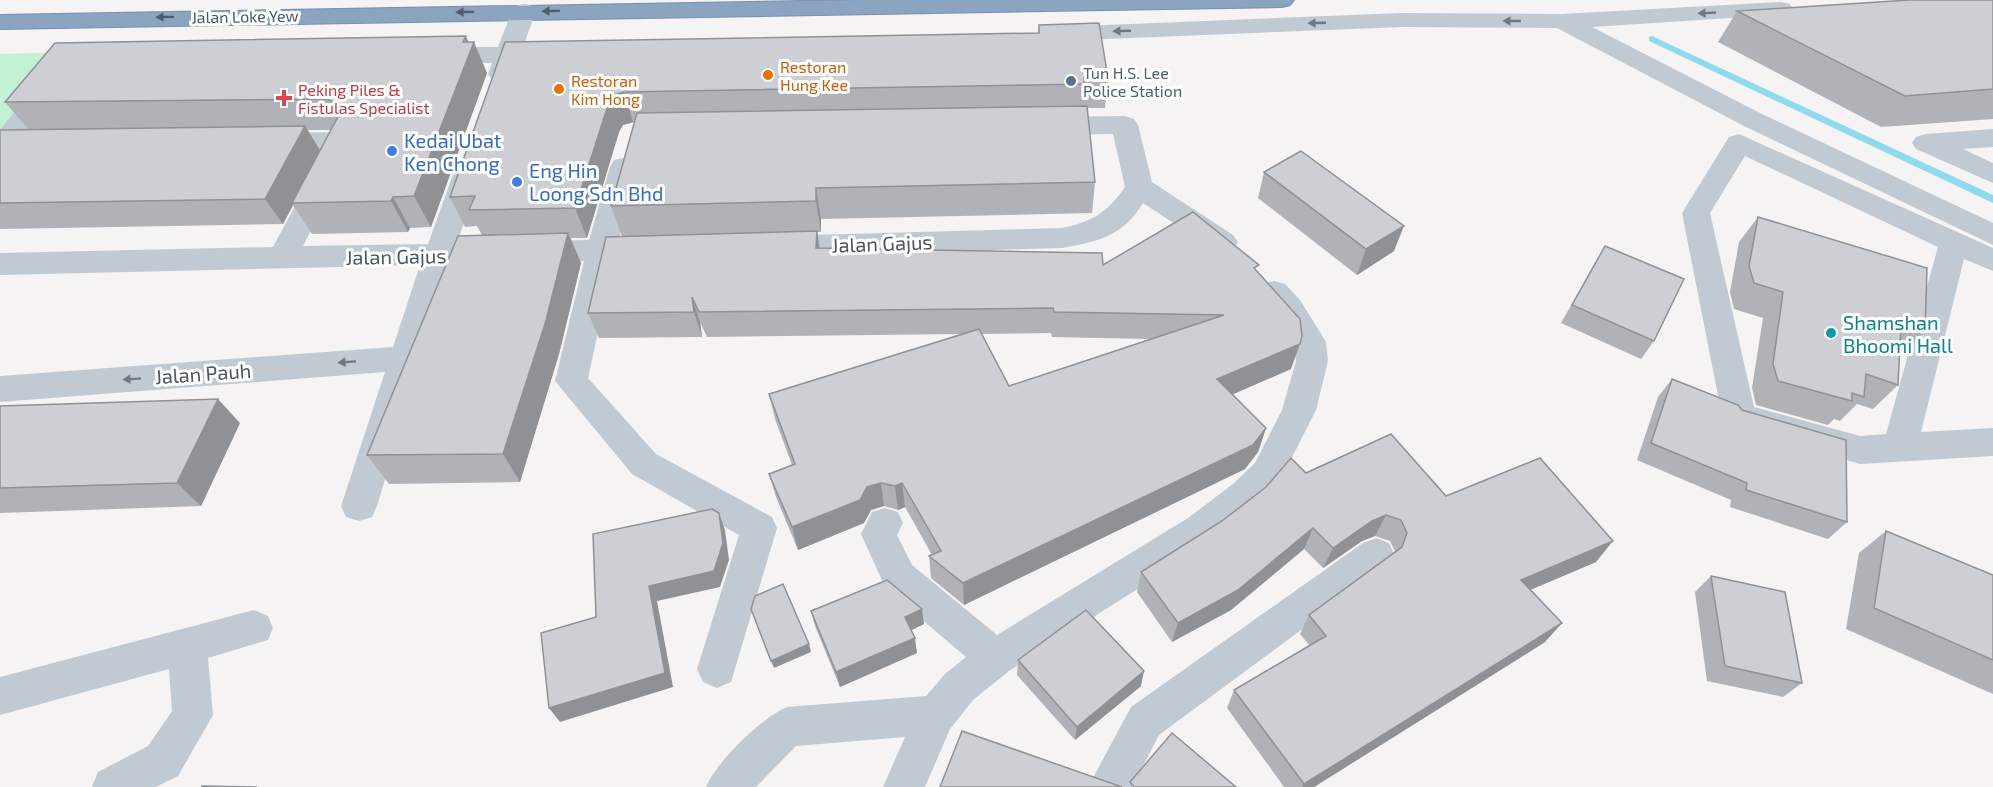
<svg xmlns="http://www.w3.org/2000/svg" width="1993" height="787" viewBox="0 0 1993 787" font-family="'Exo 2',sans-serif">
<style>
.green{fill:#c3f1d5}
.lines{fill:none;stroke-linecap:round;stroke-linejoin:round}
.stream{fill:#90daee;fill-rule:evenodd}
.highway-casing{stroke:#7690ad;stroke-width:2}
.minor{fill:#c1cad2;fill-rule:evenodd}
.highway{fill:#8ba5c1;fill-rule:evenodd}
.wall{fill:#b0b2b7;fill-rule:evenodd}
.shaded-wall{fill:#909195}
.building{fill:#cdcfd5;stroke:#909195;stroke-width:1.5}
.oneway{fill:#505e6b}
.oneway2{fill:#6e7983}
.food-dot{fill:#e8710a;stroke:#fff;stroke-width:2}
.service-dot{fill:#5c6f8a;stroke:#fff;stroke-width:2}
.health-dot{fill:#e0444e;stroke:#fff;stroke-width:2}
.shop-dot{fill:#3f7fe0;stroke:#fff;stroke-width:2}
.culture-dot{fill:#0f9aa8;stroke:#fff;stroke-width:2}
.labels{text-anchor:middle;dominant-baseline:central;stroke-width:6;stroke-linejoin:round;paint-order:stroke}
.far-street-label{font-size:16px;fill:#4a5661;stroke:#fff}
.far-food-label{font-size:16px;fill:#c56008;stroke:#fff;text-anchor:start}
.far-service-label{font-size:16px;fill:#4e5e75;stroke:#fff;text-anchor:start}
.far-health-label{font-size:16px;fill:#be3a42;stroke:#fff;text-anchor:start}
.shop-label{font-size:20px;fill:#366cbe;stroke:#fff;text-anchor:start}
.street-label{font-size:20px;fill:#4a5661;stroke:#fff}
.culture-label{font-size:20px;fill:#0d838f;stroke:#fff;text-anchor:start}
</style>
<rect width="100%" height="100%" fill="#f5f3f3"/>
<polygon class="green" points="74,52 0,149 0,54"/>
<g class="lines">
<polygon class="stream" points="1652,36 1993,195 1993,203 1649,41 1649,37"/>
<defs>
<polygon id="highway" points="861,0 1294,0 1290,5 1282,7 0,29 0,15"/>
</defs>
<use href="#highway" class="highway-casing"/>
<g class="minor">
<polygon points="1781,2 1790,4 1793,9 1790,14 1592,27 1762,114 1993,223 1993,245 1744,126 1557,28 1402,27 1057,41 1048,39 1045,34 1048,29 1057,27 1402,13 1561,14"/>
<polygon points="524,4 533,6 536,11 523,47 552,50 556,55 552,60 518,63 510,80 501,82 492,80 488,74 492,63 436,63 427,60 423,55 427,50 436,47 498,47 512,11 515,6"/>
<polygon points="48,78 57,80 61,86 10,155 0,158 0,130 39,80"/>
<path d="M1125,116L1134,119L1138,125L1152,182L1233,235L1238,242L1233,249L1223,252L1213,249L1143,203C1122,237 1099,241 1062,248L776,256L766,253L761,246L766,239L776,236L1062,228C1092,222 1108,212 1125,187L1113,134L1043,135L1034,132L1030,126L1034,120L1043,117Z"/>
<polygon points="1993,129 1993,147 1963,149 1993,163 1993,183 1916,149 1912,143 1916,137 1926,134"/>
<polygon points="343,132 353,135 357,141 303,246 428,244 456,166 460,160 470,157 480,160 484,166 457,243 589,240 610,167 614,160 624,158 634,160 638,167 619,239 649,238 659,242 664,249 659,256 649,260 614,260 588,378 656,454 772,517 777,528 731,682 717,688 703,682 697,669 739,535 632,474 555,381 584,261 450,264 377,506 372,517 359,521 346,517 341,506 385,372 0,402 0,376 393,347 420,265 0,275 0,253 273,247 325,150 269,151 259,148 255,142 259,136 269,133"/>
<path d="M1739,134L1993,248V271L1964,259L1921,432L1993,428V456L1860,464L1727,425L1722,416L1682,213L1729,137ZM1745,156L1938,247L1886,434L1860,436L1754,407L1710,213Z"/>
<path d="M1274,281L1285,284L1300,300L1326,342L1328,361L1316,410L1279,483L1257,506L1214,540L1009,671L973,700L950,729L925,787H883L905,737L796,746L756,787H706C717,761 761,718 787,707L926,696L945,674L966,657L886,589L861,534L872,512L885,508L898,512L903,523L897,535L912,565L997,635L1188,518L1233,484L1255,463L1282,410L1296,361L1294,343L1259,292L1263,284Z"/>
<polygon points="1376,538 1389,543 1394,554 1389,565 1159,735 1132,787 1088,787 1131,707 1363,543"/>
<polygon points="254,610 268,616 273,628 268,640 208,658 213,715 178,776 156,787 92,787 98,772 148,746 172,711 169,669 0,715 0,677"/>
</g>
<use href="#highway" class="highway"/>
</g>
<g class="wall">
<polygon points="1993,0 1993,119 1881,127 1718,42 1737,11"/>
<path d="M1039,25L1108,78L1105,108H1087L1095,182L1092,213L821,219V232H817L819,248L1103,265L1257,272L1291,369L1232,394L1266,428L1258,452L1245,469L964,605L931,578L929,556L932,555L905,507L898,510L884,506L871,510L864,523L798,550L776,497L769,474L792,465L775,419L769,394L962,334L707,337L700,322L702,337L599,338L588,313L622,237L611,206L635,122L623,125L619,132L587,238H571L581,263L559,354L520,482L389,484L367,455L482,235L477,226L465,227L450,197L505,42L1038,33ZM1051,333L1052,337L1150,339L1009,386L981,334Z"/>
<path d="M468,42L487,73L431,227L410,228L408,232L312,234L293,205L283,224L0,229V130H29L5,102ZM308,130H331L320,150Z"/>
<polygon points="1264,172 1394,251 1357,275 1258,198"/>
<polygon points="1758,217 1925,331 1900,356 1898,385 1873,409 1857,404 1840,421 1834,419 1828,425 1756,405 1752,388 1763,318 1734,309 1730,292 1739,242"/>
<polygon points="1605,246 1654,341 1641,359 1561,323"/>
<polygon points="1672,379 1742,410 1847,522 1828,539 1730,507 1731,500 1637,460 1658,397"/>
<polygon points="0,406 240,423 201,506 0,513"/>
<polygon points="1306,473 1446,496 1596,562 1530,590 1545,642 1314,787 1284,787 1227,708 1234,690 1309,645 1300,634 1309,615 1395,551 1390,541 1375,536 1362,541 1323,568 1304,549 1231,610 1172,642 1137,592 1141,572"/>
<polygon points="1886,531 1993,575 1993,694 1846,629 1859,553"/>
<polygon points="1711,576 1802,683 1783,697 1707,681 1695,592"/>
<polygon points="811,611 924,624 911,630 917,653 840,687 815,626"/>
<polygon points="1018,660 1141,686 1075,740 1017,675"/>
</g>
<g class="shaded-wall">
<polygon points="466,36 471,48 474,42 487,73 431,227 414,196"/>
<polygon points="624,92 633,122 623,125 619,132 587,238 575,208 609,102 614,95"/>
<polygon points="305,126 321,152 292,203 293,205 283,224 265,199"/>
<polygon points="816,188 821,219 821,232 816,201"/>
<polygon points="393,197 410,228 408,232 391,201"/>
<polygon points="1404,226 1394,251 1357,275 1366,249"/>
<polygon points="817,231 821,257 816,248"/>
<polygon points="568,233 581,263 559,354 520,482 503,454"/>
<polygon points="692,297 700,322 702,337 694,312"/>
<polygon points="1300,344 1291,369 1211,404 1217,379"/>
<polygon points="218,399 240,423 201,506 177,483"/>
<polygon points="1266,428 1258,452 1245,469 964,605 963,583"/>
<polygon points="881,483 884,506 871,510 864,523 798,550 792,527 867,487"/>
<polygon points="902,483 905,507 898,510 895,486"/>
<polygon points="719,513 725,530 729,560 720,587 657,601 673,687 560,722 549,708 649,586"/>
<polygon points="1386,515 1375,536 1362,541 1323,568 1333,548 1372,521"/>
<polygon points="1313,528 1304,549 1231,610 1172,642 1178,623"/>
<polygon points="1613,541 1596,562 1506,600 1521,580"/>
<polygon points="922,609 924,624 908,632 905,617"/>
<polygon points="1562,623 1545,642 1314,787 1302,787 1304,784"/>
<polygon points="915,638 917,653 840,687 836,672"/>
<polygon points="809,644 811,652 774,668 771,661"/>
<polygon points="1144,671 1141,686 1075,740 1077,727"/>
</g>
<g class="building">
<polygon points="1909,0 1993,0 1993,89 1905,96 1737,11"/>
<polygon points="1099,23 1108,78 1084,78 1084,84 624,92 614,95 609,102 575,208 469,210 475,196 450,197 505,42 1039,33 1039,25"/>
<polygon points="466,36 463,42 474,42 414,196 393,197 391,201 292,203 341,111 337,103 326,99 5,102 55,43"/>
<polygon points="1087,106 1095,182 816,188 816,201 611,206 637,113"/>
<polygon points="305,126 265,199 0,203 0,130"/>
<polygon points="1301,151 1404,226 1366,249 1264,172"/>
<polygon points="1193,212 1259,265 1254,268 1300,319 1302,336 1300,344 1217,379 1266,428 1253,445 963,583 929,556 941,551 902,483 895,486 881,483 867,487 860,500 792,527 769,474 795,464 769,394 979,329 1009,386 1224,315 1054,312 1053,308 699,312 692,297 694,312 588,313 606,237 817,231 816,248 1102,253 1103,265"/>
<polygon points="1758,217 1927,268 1925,331 1901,324 1898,385 1866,374 1864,397 1852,393 1852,401 1778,381 1773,364 1783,292 1754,283 1749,266"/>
<polygon points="568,233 545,324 503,454 367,455 458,236"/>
<polygon points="1605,246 1684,279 1654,341 1572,305"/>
<polygon points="1672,379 1738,405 1742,410 1846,440 1847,522 1746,490 1747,483 1651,443"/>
<polygon points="218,399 177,483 0,488 0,406"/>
<polygon points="1391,434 1446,496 1540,458 1613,541 1521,580 1562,623 1304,784 1234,690 1326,636 1309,615 1402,547 1407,533 1401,520 1386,515 1372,521 1333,548 1313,528 1238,590 1178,623 1141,572 1222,521 1266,487 1291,458 1306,473"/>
<polygon points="712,509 719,513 723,543 714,571 649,586 665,673 549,708 541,633 596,617 593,534"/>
<polygon points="1886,531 1993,575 1993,660 1874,608"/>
<polygon points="1711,576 1785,592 1802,683 1725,666"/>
<polygon points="887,580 922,609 905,617 915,638 836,672 811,611"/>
<polygon points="783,584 809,644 771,661 751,609 755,596"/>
<polygon points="1086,610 1144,671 1077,727 1018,660"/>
<polygon points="962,731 1122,787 940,787"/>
<polygon points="1172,733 1236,787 1134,787 1130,782"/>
<polygon points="202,786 257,787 202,787"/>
</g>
<defs><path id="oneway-solid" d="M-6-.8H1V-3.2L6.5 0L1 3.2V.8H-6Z" transform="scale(1.5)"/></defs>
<g class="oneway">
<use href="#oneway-solid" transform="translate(551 11) rotate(179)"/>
<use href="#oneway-solid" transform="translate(465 12) rotate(179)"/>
<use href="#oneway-solid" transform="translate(165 17) rotate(179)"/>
</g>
<g class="oneway2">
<use href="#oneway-solid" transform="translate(1707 13) rotate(177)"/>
<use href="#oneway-solid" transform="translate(1512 21) rotate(-180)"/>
<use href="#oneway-solid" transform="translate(1317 23) rotate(178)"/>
<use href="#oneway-solid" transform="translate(1122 31) rotate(178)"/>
<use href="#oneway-solid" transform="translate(347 362) rotate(176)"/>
<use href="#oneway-solid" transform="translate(132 379) rotate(176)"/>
</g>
<g class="food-dot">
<circle cx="768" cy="75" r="6"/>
<circle cx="559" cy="89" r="6"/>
</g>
<circle class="service-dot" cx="1071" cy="81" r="6"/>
<path class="health-dot" d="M281 89h6v6h6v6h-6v6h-6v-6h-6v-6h6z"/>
<g class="shop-dot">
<circle cx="392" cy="151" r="6"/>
<circle cx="517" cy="182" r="6"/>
</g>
<circle class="culture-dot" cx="1831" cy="333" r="6"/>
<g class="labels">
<g class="far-street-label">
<text transform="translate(245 16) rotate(-1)">Jalan Loke Yew</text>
</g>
<g class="far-food-label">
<text x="780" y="66">Restoran<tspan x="780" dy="18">Hung Kee</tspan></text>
<text x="571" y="80">Restoran<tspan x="571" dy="18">Kim Hong</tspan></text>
</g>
<g class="far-service-label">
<text x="1083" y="72">Tun H.S. Lee<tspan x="1083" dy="18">Police Station</tspan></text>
</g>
<g class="far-health-label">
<text x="298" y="89">Peking Piles &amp;<tspan x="298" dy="18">Fistulas Specialist</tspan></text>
</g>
<g class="shop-label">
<text x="404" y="140">Kedai Ubat<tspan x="404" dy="23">Ken Chong</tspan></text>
<text x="529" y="170">Eng Hin<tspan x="529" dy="23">Loong Sdn Bhd</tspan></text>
</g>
<g class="street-label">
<text transform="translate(882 243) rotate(-2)">Jalan Gajus</text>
<text transform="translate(396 256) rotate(-1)">Jalan Gajus</text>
<text transform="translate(203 373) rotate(-4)">Jalan Pauh</text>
</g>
<g class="culture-label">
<text x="1843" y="322">Shamshan<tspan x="1843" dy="23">Bhoomi Hall</tspan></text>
</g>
</g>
</svg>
